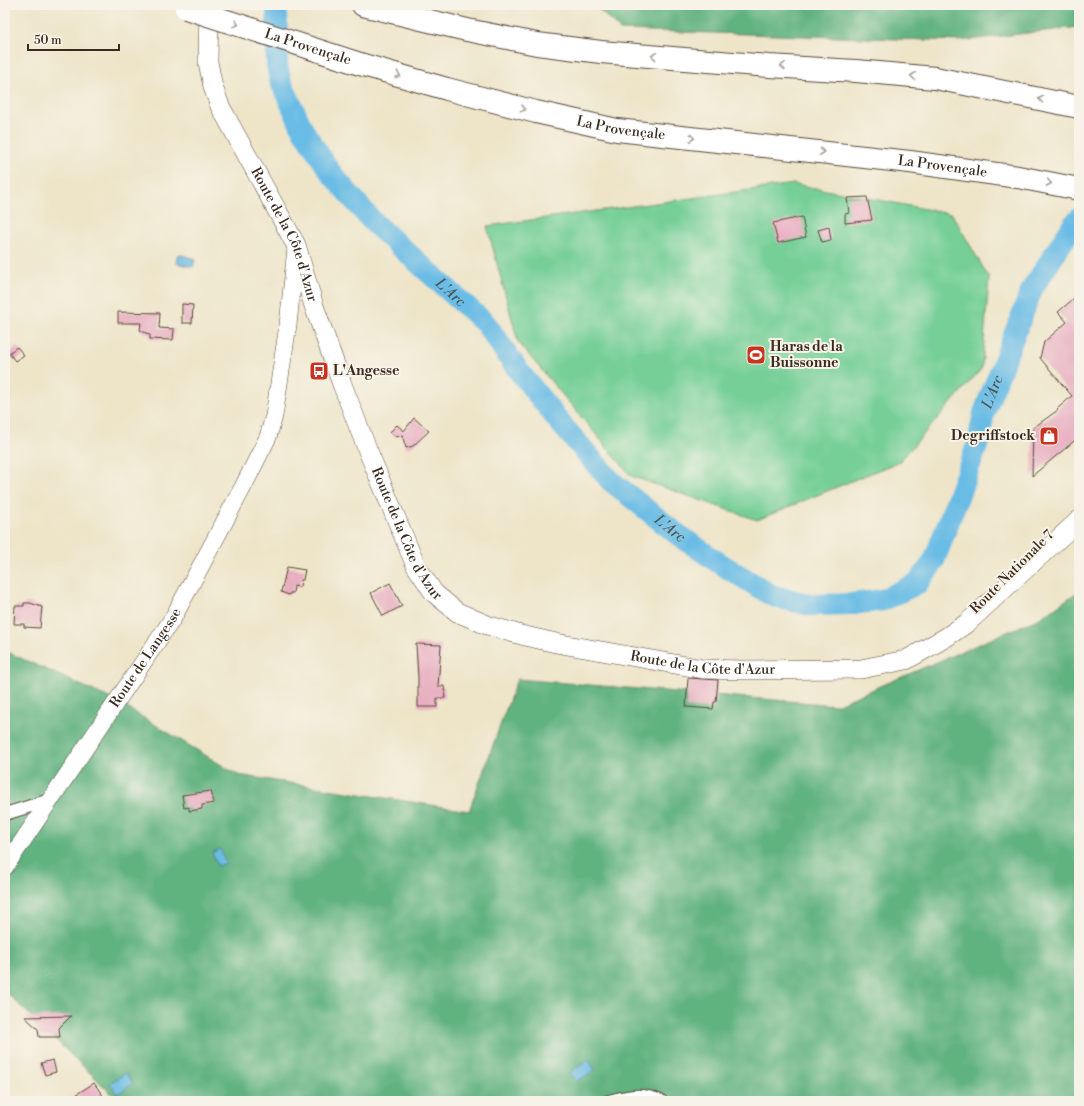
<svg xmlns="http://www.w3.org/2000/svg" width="1084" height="1106" viewBox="0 0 1084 1106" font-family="'Libre Bodoni',serif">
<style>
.green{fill:#75cf96;stroke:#587c5a}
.forest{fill:#60b27f;stroke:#4e6e4e}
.water{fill:#69bce5;stroke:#527382}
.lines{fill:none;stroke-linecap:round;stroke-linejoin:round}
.river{stroke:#69bce5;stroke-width:22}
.building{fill:#e8afc1}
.street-casing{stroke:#564638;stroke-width:14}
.secondary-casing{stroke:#564638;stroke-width:18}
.primary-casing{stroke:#564638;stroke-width:20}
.highway-casing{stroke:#564638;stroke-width:24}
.street{stroke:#fff;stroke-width:12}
.secondary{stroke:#fff;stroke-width:17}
.primary{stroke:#fff;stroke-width:19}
.highway{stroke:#fff;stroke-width:22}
.highway-bridge-casing{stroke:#564638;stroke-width:24;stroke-linecap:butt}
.highway-bridge{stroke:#fff;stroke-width:22}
.oneway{stroke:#a79f9a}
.labels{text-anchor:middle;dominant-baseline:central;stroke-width:4;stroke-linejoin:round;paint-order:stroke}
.street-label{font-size:14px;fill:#3b2a1e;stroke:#f7f3e8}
.poi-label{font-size:14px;font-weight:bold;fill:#3b2a1e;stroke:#f7f3e8;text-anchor:start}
.water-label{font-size:15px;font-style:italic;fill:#49565a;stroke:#f7f3e8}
</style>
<rect width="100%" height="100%" fill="#f7f3e8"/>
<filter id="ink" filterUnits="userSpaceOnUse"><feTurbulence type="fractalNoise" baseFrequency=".025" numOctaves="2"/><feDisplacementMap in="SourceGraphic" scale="8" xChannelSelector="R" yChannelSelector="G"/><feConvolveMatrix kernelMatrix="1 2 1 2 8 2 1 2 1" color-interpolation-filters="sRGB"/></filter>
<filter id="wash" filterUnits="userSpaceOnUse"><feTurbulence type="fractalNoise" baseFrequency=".012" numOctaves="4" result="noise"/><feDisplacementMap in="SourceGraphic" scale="16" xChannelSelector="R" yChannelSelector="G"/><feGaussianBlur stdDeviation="0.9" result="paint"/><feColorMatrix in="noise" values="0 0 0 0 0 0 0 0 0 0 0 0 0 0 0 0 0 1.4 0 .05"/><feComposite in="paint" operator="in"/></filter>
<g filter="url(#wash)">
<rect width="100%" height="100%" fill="#eee5c9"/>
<polygon class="green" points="794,184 952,214 989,278 982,368 900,461 757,520 631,476 518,342 487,226"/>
<g class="forest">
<polygon points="594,5 1079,5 1079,27 959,41 620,30"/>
<polygon points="1079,591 1079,1101 119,1101 5,991 5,651 116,701 238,775 469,811 517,679 836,705 1040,618"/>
</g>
<g class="water">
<polygon points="178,254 195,259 193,267 176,263"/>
<polygon points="220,849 226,863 218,866 212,853"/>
<polygon points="589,1060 595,1070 576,1082 570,1072"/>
<polygon points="126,1073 133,1084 117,1094 110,1083"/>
</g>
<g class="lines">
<path class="river" id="s1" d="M277,5V64L280,80L303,130L331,173L373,222L486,324L518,370L561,424L611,481L677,534L716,561L773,596L810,605L852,604L883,600L918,583L934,561L978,443L984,413L1032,289L1074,224L1079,219"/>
</g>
<g id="blocks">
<g class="building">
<polygon points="867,197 872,220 845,223 845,214 849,213 847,198"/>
<polygon points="802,217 806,237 778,243 773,223"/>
<polygon points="829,227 831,240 822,242 818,230"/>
<polygon points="1079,294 1079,437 1032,476 1033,428 1058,410 1057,409 1072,396 1040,358 1044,342 1067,322 1058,312"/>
<polygon points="182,304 193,305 192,323 182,323"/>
<polygon points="118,312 160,313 159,328 174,329 173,340 150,339 150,335 140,330 141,323 118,323"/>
<polygon points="17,347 24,355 15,361 9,353"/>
<polygon points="414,418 429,431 413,446 406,448 402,435 396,437 390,432 397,425 404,431"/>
<polygon points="287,567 305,570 303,580 301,580 300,587 294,586 293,593 290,593 289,595 281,592"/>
<polygon points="390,583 402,606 383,616 371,593"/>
<polygon points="24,603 30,603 42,607 40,628 24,627 24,624 14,624 15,606 24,606"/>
<polygon points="416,644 441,645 438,686 444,686 445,698 437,698 437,707 418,707 418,677"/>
<polygon points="688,678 718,680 716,702 714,702 713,709 686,707"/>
<polygon points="211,791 214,803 202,805 202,809 189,811 189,807 184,808 182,795"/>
<polygon points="71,1016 59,1028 60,1037 39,1037 38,1029 25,1017"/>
<polygon points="53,1060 56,1072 45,1075 41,1063"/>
<polygon points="94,1083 103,1096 95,1101 81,1101 77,1094"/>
</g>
</g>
</g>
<g filter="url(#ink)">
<use href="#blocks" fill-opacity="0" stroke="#564638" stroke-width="1"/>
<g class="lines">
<defs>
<g id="street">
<polyline points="5,814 50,800"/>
<path d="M608,1101C630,1096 640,1092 661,1101"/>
</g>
<g id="secondary">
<path id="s2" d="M5,867L173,618L243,487L268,437L274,416L288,325L296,248"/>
</g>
<g id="primary">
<path id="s3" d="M209,5L208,62L213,87L220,106L296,245L314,306L342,384L368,451L416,566L434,593L457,612L487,625L521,635L556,643L703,669L742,670L861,669L906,660L945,638L967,623L1079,520"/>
</g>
<g id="highway">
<polyline points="363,5 467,30 537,44 601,52 769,66 856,71 935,78 1079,107"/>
<path id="s4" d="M360,64L447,89L536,112L617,130L910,162L1018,177L1079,189"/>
</g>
</defs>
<use href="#street" class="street-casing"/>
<use href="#secondary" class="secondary-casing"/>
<use href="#primary" class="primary-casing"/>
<use href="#highway" class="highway-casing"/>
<use href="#street" class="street"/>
<use href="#secondary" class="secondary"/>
<use href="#primary" class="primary"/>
<use href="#highway" class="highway"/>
<defs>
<g id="highway-bridge">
<path id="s5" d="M186,8L360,64"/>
</g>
</defs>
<use href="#highway-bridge" class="highway-bridge-casing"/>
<use href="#highway-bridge" class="highway-bridge"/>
</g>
<defs><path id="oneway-chevron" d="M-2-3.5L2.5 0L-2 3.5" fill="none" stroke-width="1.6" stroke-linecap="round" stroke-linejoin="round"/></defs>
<g class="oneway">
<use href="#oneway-chevron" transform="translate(236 24) rotate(18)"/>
<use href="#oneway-chevron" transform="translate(654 56) rotate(-175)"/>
<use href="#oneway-chevron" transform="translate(783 66) rotate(-177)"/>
<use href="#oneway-chevron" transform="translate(398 75) rotate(16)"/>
<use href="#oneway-chevron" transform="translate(913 76) rotate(-174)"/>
<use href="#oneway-chevron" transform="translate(1041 99) rotate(-169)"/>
<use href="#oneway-chevron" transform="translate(523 109) rotate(15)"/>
<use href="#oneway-chevron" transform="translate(692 138) rotate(6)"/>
<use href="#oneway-chevron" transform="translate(822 152) rotate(6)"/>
<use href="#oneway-chevron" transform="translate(1049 183) rotate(11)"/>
</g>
</g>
<defs>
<symbol id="stadium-square" viewBox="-11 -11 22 22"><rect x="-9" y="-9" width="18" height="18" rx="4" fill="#c8321e" stroke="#f7f3e8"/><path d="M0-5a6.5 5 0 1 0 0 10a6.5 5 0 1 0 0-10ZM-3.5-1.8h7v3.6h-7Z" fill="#fff"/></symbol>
<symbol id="bus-square" viewBox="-11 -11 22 22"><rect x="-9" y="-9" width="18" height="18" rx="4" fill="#c8321e" stroke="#f7f3e8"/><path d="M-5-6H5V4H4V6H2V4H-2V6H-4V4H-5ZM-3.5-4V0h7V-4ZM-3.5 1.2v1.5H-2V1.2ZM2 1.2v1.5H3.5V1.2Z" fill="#fff"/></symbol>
<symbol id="shop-square" viewBox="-11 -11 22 22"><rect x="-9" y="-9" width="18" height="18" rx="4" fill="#c8321e" stroke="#f7f3e8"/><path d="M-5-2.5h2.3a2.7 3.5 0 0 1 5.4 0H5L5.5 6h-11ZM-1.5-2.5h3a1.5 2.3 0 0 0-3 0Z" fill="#fff"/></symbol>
</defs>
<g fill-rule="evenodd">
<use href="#stadium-square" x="745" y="344" width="22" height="22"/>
<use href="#bus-square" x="308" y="360" width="22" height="22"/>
<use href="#shop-square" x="1038" y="425" width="22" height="22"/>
</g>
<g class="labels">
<g class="street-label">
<text stroke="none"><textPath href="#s5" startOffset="128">La Provençale</textPath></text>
<text stroke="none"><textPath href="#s4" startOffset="269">La Provençale</textPath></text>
<text stroke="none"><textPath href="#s4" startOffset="593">La Provençale</textPath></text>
<text stroke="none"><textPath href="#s3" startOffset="247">Route de la Côte d'Azur</textPath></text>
<text stroke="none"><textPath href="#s3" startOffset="571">Route de la Côte d'Azur</textPath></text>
<text transform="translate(1012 572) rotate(-45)">Route Nationale 7</text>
<text stroke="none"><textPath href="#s2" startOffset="252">Route de Langesse</textPath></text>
<text stroke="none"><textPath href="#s3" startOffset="919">Route de la Côte d'Azur</textPath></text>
</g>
<g class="poi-label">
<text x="770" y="347">Haras de la<tspan x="770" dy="16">Buissonne</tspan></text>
<text x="333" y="371">L'Angesse</text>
<text x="1035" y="436" text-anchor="end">Degriffstock</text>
</g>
<g class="water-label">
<text stroke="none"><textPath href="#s1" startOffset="351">L'Arc</textPath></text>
<text stroke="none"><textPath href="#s1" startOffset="1155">L'Arc</textPath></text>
<text stroke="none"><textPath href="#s1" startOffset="675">L'Arc</textPath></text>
</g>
</g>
<rect width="1084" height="1106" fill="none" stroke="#f7f3e8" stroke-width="20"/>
<path d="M28 44v6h91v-6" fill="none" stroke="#3b2a1e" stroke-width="2"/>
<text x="34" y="44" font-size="12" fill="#3b2a1e" stroke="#f7f3e8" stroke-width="3" paint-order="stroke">50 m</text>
</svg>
